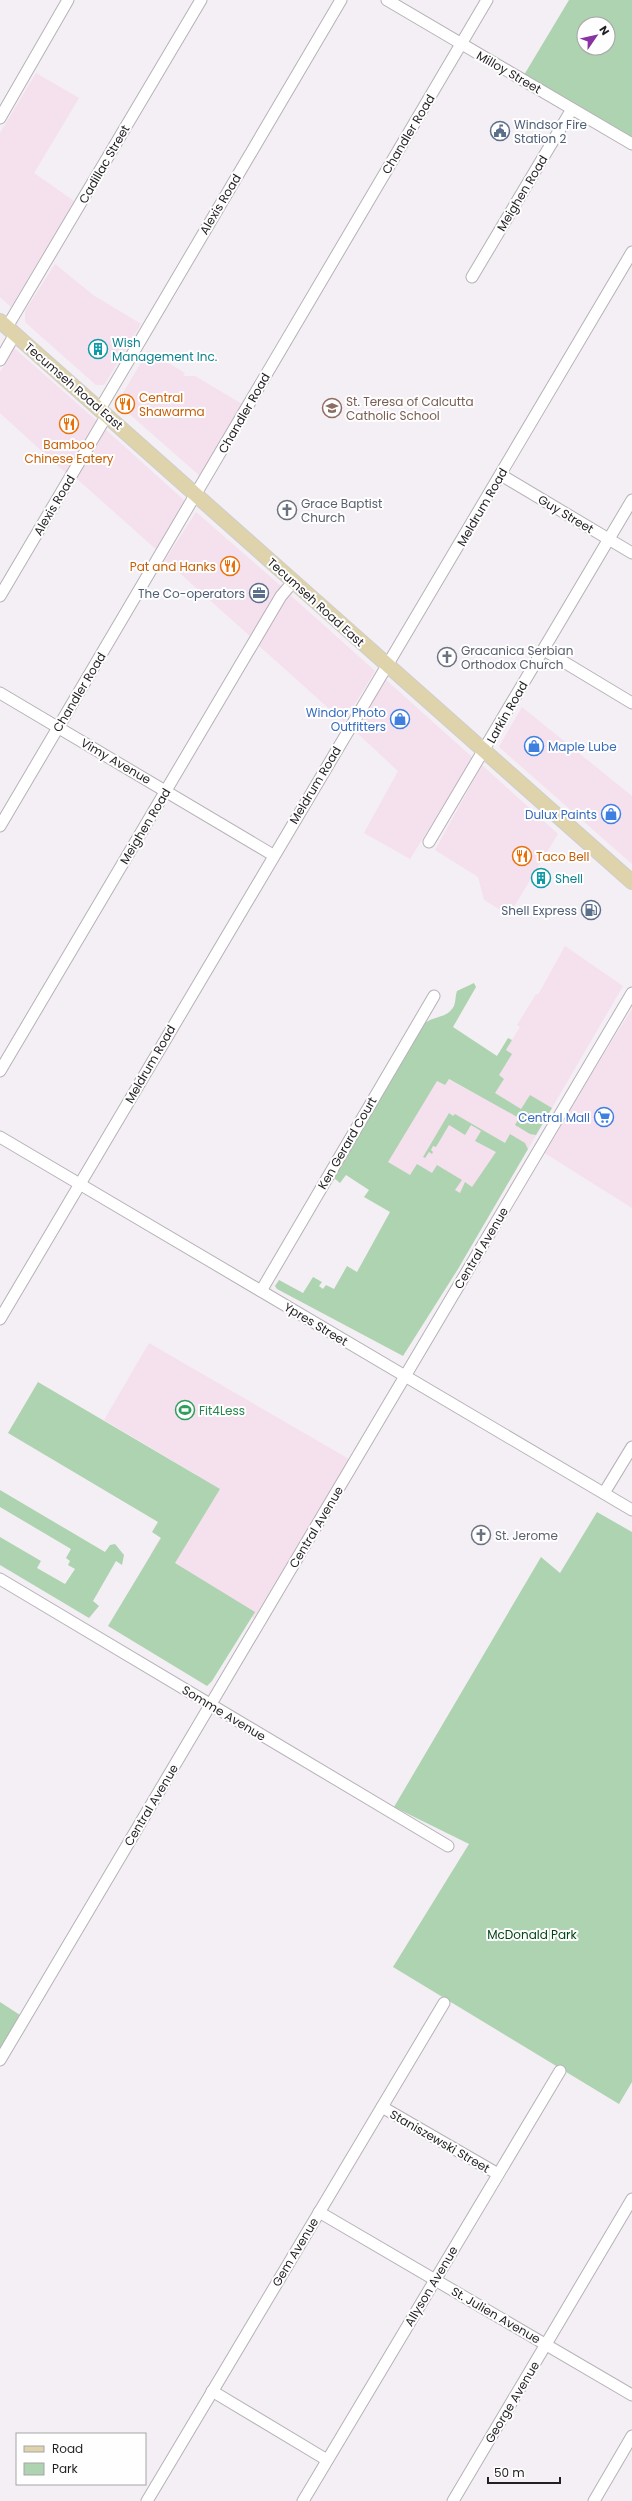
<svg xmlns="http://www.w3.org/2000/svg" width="632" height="2501" viewBox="0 0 632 2501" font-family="Poppins,sans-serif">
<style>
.commercial{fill:#f5e0ee}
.green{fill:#aed3b0;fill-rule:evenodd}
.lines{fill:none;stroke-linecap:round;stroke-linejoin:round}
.minor-casing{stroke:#b6b2b7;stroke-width:13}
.major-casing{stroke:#cecece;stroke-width:16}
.minor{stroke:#fff;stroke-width:11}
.major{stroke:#ded3aa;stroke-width:14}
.labels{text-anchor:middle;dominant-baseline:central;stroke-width:4;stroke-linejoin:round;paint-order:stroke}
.street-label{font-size:12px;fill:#211f21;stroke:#fffeff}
.service-label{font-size:12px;fill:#4e5e75;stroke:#fffeff;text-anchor:end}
.culture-label{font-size:12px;fill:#0d838f;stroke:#fffeff;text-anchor:start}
.food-label{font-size:12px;fill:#c56008;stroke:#fffeff;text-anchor:start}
.education-label{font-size:12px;fill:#785e54;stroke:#fffeff;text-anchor:start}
.worship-label{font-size:12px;fill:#5b616d;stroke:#fffeff;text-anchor:start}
.shop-label{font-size:12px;fill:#366cbe;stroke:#fffeff;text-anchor:end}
.leisure-label{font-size:12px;fill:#27864d;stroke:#fffeff;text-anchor:start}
.park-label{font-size:12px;fill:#004613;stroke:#fffeff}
</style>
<rect width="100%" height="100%" fill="#f4eff4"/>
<g class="commercial">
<polygon points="36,73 79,98 34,173 74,201 11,307 0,297 0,133"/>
<polygon points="55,264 93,295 141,324 104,385 96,385 25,322 25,311"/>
<polygon points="14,348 97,421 66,473 0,413 0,372"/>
<polygon points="148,351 185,373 183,376 195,376 242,404 200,476 117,403"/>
<polygon points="105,429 186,502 158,551 76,478"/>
<polygon points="196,512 281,586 252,638 165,560"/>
<polygon points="289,594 375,671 344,722 257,644"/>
<polygon points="385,679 473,758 410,859 364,833 398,771 354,730"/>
<polygon points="522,707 632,796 632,864 499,747"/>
<polygon points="482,765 558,834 509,915 484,900 478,877 435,850"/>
<polygon points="565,946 623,986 485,1223 382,1161 435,1072 478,1095 520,1027 517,1025 536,994 538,995"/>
<polygon points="632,1009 632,1208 543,1152"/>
<polygon points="149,1343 349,1459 254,1618 150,1555 197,1475 104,1420"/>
</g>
<g class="green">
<path d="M569,0H632V139L524,75ZM584,24H608V48H584Z"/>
<path d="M474,983L476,987L453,1027L497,1056L508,1038L512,1040L506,1050L512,1054L499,1075L504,1079L495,1093L521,1109L530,1095L552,1108L536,1135L530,1134L515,1125L519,1118L449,1079L445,1085L437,1081L388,1162L410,1175L417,1164L432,1173L437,1165L462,1180L455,1190L460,1193L465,1182L472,1187L496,1152L475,1141L481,1131L471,1125L465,1135L449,1125L436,1147L433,1146L431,1150L433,1152L432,1154L429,1152L425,1158L423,1157L449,1113L453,1116L455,1114L505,1143L510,1134L525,1143L528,1149L458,1269L403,1356L277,1289L275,1286L279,1280L303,1293L313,1277L322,1282L319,1286L323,1289L326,1285L334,1289L347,1266L357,1272L390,1212L364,1197L369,1190L346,1175L340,1183L334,1178L424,1024C434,1015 447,1019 454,1006C456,1001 455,996 457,991Z"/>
<polygon points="38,1382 220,1489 175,1563 255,1612 212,1681 207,1686 108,1626 161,1538 152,1532 158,1522 8,1433"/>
<polygon points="0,1490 105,1552 110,1545 115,1544 124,1555 122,1565 116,1561 93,1601 99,1606 89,1618 0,1565 0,1537 41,1561 37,1568 65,1584 75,1569 68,1565 70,1561 66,1558 71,1549 0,1507"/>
<polygon points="597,1512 632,1532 632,2082 619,2104 393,1967 469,1844 394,1807 541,1557 560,1573"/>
<polygon points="0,2002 20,2015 0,2049"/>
</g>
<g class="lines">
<defs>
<g id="minor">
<polyline points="387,0 632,144"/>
<polyline points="0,118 68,0"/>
<polyline points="472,277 572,109"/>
<polyline points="7,327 201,0"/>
<polyline points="0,360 15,334"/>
<polyline points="100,409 341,0"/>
<polyline points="501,475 632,553"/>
<polyline points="0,596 107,415"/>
<polyline points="544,650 632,703"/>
<polyline points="0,693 273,855"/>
<polyline points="0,826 487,0"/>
<polyline points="429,842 632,500"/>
<polyline points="0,1071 281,596 293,582"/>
<polyline points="0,1137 632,1510"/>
<polyline points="261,1291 434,996"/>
<polyline points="0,1319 632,252"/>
<polyline points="604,1493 632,1447"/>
<polyline points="0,1579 448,1846"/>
<polyline points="0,2060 632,993"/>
<polyline points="382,2107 498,2174"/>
<polyline points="319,2212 632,2395"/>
<polyline points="212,2391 327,2460"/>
<polyline points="147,2501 444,2003"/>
<polyline points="303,2501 560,2071"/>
<polyline points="453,2501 632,2199"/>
<polyline points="594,2501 632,2436"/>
</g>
<polyline id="major" points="0,321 632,882"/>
</defs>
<use href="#minor" class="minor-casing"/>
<use href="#major" class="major-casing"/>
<use href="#minor" class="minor"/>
<use href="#major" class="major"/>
</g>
<defs>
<symbol id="civic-ring" viewBox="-11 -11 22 22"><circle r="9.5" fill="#fffeff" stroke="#5c6f8a" stroke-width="1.5"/><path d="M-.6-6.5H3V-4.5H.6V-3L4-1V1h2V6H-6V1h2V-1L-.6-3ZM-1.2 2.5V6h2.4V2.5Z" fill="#5c6f8a"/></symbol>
<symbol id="building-ring" viewBox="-11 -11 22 22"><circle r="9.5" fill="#fffeff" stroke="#0f9aa8" stroke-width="1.5"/><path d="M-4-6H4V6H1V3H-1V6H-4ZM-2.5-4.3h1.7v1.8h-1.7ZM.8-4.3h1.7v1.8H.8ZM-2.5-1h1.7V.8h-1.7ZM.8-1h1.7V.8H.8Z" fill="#0f9aa8"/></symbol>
<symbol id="restaurant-ring" viewBox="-11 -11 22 22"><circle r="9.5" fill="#fffeff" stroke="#e8710a" stroke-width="1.5"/><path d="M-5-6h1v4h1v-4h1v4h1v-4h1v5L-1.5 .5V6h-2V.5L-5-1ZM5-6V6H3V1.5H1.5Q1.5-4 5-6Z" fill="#e8710a"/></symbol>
<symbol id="school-ring" viewBox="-11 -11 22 22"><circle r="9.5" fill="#fffeff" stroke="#8d6e63" stroke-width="1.5"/><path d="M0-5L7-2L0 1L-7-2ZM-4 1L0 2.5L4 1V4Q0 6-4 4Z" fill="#8d6e63"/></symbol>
<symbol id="church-ring" viewBox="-11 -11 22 22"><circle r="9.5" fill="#fffeff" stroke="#6b7280" stroke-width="1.5"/><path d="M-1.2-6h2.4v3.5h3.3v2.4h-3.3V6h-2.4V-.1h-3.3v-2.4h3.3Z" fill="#6b7280"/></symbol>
<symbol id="office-ring" viewBox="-11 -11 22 22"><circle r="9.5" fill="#fffeff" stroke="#5c6f8a" stroke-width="1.5"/><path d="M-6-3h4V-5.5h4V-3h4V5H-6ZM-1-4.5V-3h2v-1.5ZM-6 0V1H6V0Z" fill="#5c6f8a"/></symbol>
<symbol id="shop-ring" viewBox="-11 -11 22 22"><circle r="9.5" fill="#fffeff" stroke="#3f7fe0" stroke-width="1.5"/><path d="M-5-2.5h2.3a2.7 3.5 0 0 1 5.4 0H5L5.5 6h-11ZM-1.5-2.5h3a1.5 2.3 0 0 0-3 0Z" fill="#3f7fe0"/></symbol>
<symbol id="fuel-ring" viewBox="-11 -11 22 22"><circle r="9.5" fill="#fffeff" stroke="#5c6f8a" stroke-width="1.5"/><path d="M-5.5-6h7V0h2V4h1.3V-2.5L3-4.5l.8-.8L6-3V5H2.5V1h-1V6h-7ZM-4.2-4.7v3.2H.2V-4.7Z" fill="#5c6f8a"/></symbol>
<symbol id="supermarket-ring" viewBox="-11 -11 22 22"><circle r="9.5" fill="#fffeff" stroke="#3f7fe0" stroke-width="1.5"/><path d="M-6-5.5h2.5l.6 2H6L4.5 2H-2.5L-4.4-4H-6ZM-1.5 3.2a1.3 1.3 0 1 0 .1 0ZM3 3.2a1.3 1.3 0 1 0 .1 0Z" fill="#3f7fe0"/></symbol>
<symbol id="stadium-ring" viewBox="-11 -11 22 22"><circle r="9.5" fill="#fffeff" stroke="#2e9e5b" stroke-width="1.5"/><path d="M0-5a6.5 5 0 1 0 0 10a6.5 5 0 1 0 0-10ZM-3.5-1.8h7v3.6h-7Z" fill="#2e9e5b"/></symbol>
</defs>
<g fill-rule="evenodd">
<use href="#civic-ring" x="489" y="120" width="22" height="22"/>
<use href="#building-ring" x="87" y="338" width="22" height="22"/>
<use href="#restaurant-ring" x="114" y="393" width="22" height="22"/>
<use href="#school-ring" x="321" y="397" width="22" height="22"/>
<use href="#restaurant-ring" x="58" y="413" width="22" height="22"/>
<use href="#church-ring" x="276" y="499" width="22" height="22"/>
<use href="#restaurant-ring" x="219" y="555" width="22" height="22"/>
<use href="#office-ring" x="248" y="582" width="22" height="22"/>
<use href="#church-ring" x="436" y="646" width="22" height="22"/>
<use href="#shop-ring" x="389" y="708" width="22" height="22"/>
<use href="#shop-ring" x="523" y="735" width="22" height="22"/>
<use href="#shop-ring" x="600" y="803" width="22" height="22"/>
<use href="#restaurant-ring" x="511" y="845" width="22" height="22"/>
<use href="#building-ring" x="530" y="867" width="22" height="22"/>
<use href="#fuel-ring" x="580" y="899" width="22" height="22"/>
<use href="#supermarket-ring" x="593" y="1106" width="22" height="22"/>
<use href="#stadium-ring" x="174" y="1399" width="22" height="22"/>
<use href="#church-ring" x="470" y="1524" width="22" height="22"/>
</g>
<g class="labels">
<g class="street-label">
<text transform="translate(509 72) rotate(30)">Milloy Street</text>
<text transform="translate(408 134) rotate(-59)">Chandler Road</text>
<text transform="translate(104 164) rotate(-60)">Cadillac Street</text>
<text transform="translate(522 193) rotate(-59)">Meighen Road</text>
<text transform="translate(220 204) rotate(-59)">Alexis Road</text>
<text transform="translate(74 386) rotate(41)">Tecumseh Road East</text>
<text transform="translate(244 413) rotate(-60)">Chandler Road</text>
<text transform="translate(54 505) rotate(-59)">Alexis Road</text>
<text transform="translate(482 507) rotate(-60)">Meldrum Road</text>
<text transform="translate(566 514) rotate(31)">Guy Street</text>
<text transform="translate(316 602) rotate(42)">Tecumseh Road East</text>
<text transform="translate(79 692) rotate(-59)">Chandler Road</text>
<text transform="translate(507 712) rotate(-60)">Larkin Road</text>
<text transform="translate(116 761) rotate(30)">Vimy Avenue</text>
<text transform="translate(315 785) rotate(-59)">Meldrum Road</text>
<text transform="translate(145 826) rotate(-59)">Meighen Road</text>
<text transform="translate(150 1064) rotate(-60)">Meldrum Road</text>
<text transform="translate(347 1143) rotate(-60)">Ken Gerard Court</text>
<text transform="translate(481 1248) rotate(-59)">Central Avenue</text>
<text transform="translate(316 1324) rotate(31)">Ypres Street</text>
<text transform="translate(316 1527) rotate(-59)">Central Avenue</text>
<text transform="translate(224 1713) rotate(31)">Somme Avenue</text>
<text transform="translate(151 1805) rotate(-59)">Central Avenue</text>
<text transform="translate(440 2141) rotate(30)">Staniszewski Street</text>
<text transform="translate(295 2252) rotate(-59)">Gem Avenue</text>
<text transform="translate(431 2286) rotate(-59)">Allyson Avenue</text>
<text transform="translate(496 2315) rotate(30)">St. Julien Avenue</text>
<text transform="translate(512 2402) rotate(-59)">George Avenue</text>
</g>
<g class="service-label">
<text x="514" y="124" text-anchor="start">Windsor Fire<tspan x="514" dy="14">Station 2</tspan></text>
<text x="245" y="593">The Co-operators</text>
<text x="577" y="910">Shell Express</text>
</g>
<g class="culture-label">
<text x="112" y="342">Wish<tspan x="112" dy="14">Management Inc.</tspan></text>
<text x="555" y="878">Shell</text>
</g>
<g class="food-label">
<text x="139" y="397">Central<tspan x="139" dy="14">Shawarma</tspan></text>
<text x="69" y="444" text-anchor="middle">Bamboo<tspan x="69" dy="14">Chinese Eatery</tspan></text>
<text x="216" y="566" text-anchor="end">Pat and Hanks</text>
<text x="536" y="856">Taco Bell</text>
</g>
<g class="education-label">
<text x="346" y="401">St. Teresa of Calcutta<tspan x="346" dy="14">Catholic School</tspan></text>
</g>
<g class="worship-label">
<text x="301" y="503">Grace Baptist<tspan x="301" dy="14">Church</tspan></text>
<text x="461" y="650">Gracanica Serbian<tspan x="461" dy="14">Orthodox Church</tspan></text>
<text x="495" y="1535">St. Jerome</text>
</g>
<g class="shop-label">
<text x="386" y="712">Windor Photo<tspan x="386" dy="14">Outfitters</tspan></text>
<text x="548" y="746" text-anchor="start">Maple Lube</text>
<text x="597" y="814">Dulux Paints</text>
<text x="590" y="1117">Central Mall</text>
</g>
<g class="leisure-label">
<text x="199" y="1410">Fit4Less</text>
</g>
<g class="park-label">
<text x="532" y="1934">McDonald Park</text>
</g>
</g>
<rect x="16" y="2433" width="130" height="52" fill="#fffeff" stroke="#a6a5a6"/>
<rect x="24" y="2446" width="20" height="6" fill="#ded3aa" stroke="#a6a5a6"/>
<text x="52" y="2453" font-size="12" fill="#211f21">Road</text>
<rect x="24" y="2463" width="20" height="12" fill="#aed3b0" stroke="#a6a5a6"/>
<text x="52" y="2473" font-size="12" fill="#211f21">Park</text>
<g transform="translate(596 36) rotate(56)"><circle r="19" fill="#fffeff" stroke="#a6a5a6"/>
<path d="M0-3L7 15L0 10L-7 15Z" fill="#8733a2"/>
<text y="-6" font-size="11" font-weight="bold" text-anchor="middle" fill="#211f21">N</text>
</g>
<path d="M488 2477v6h72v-6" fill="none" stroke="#211f21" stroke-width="2"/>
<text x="494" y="2477" font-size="12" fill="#211f21" stroke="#fffeff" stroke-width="3" paint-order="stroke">50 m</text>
</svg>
